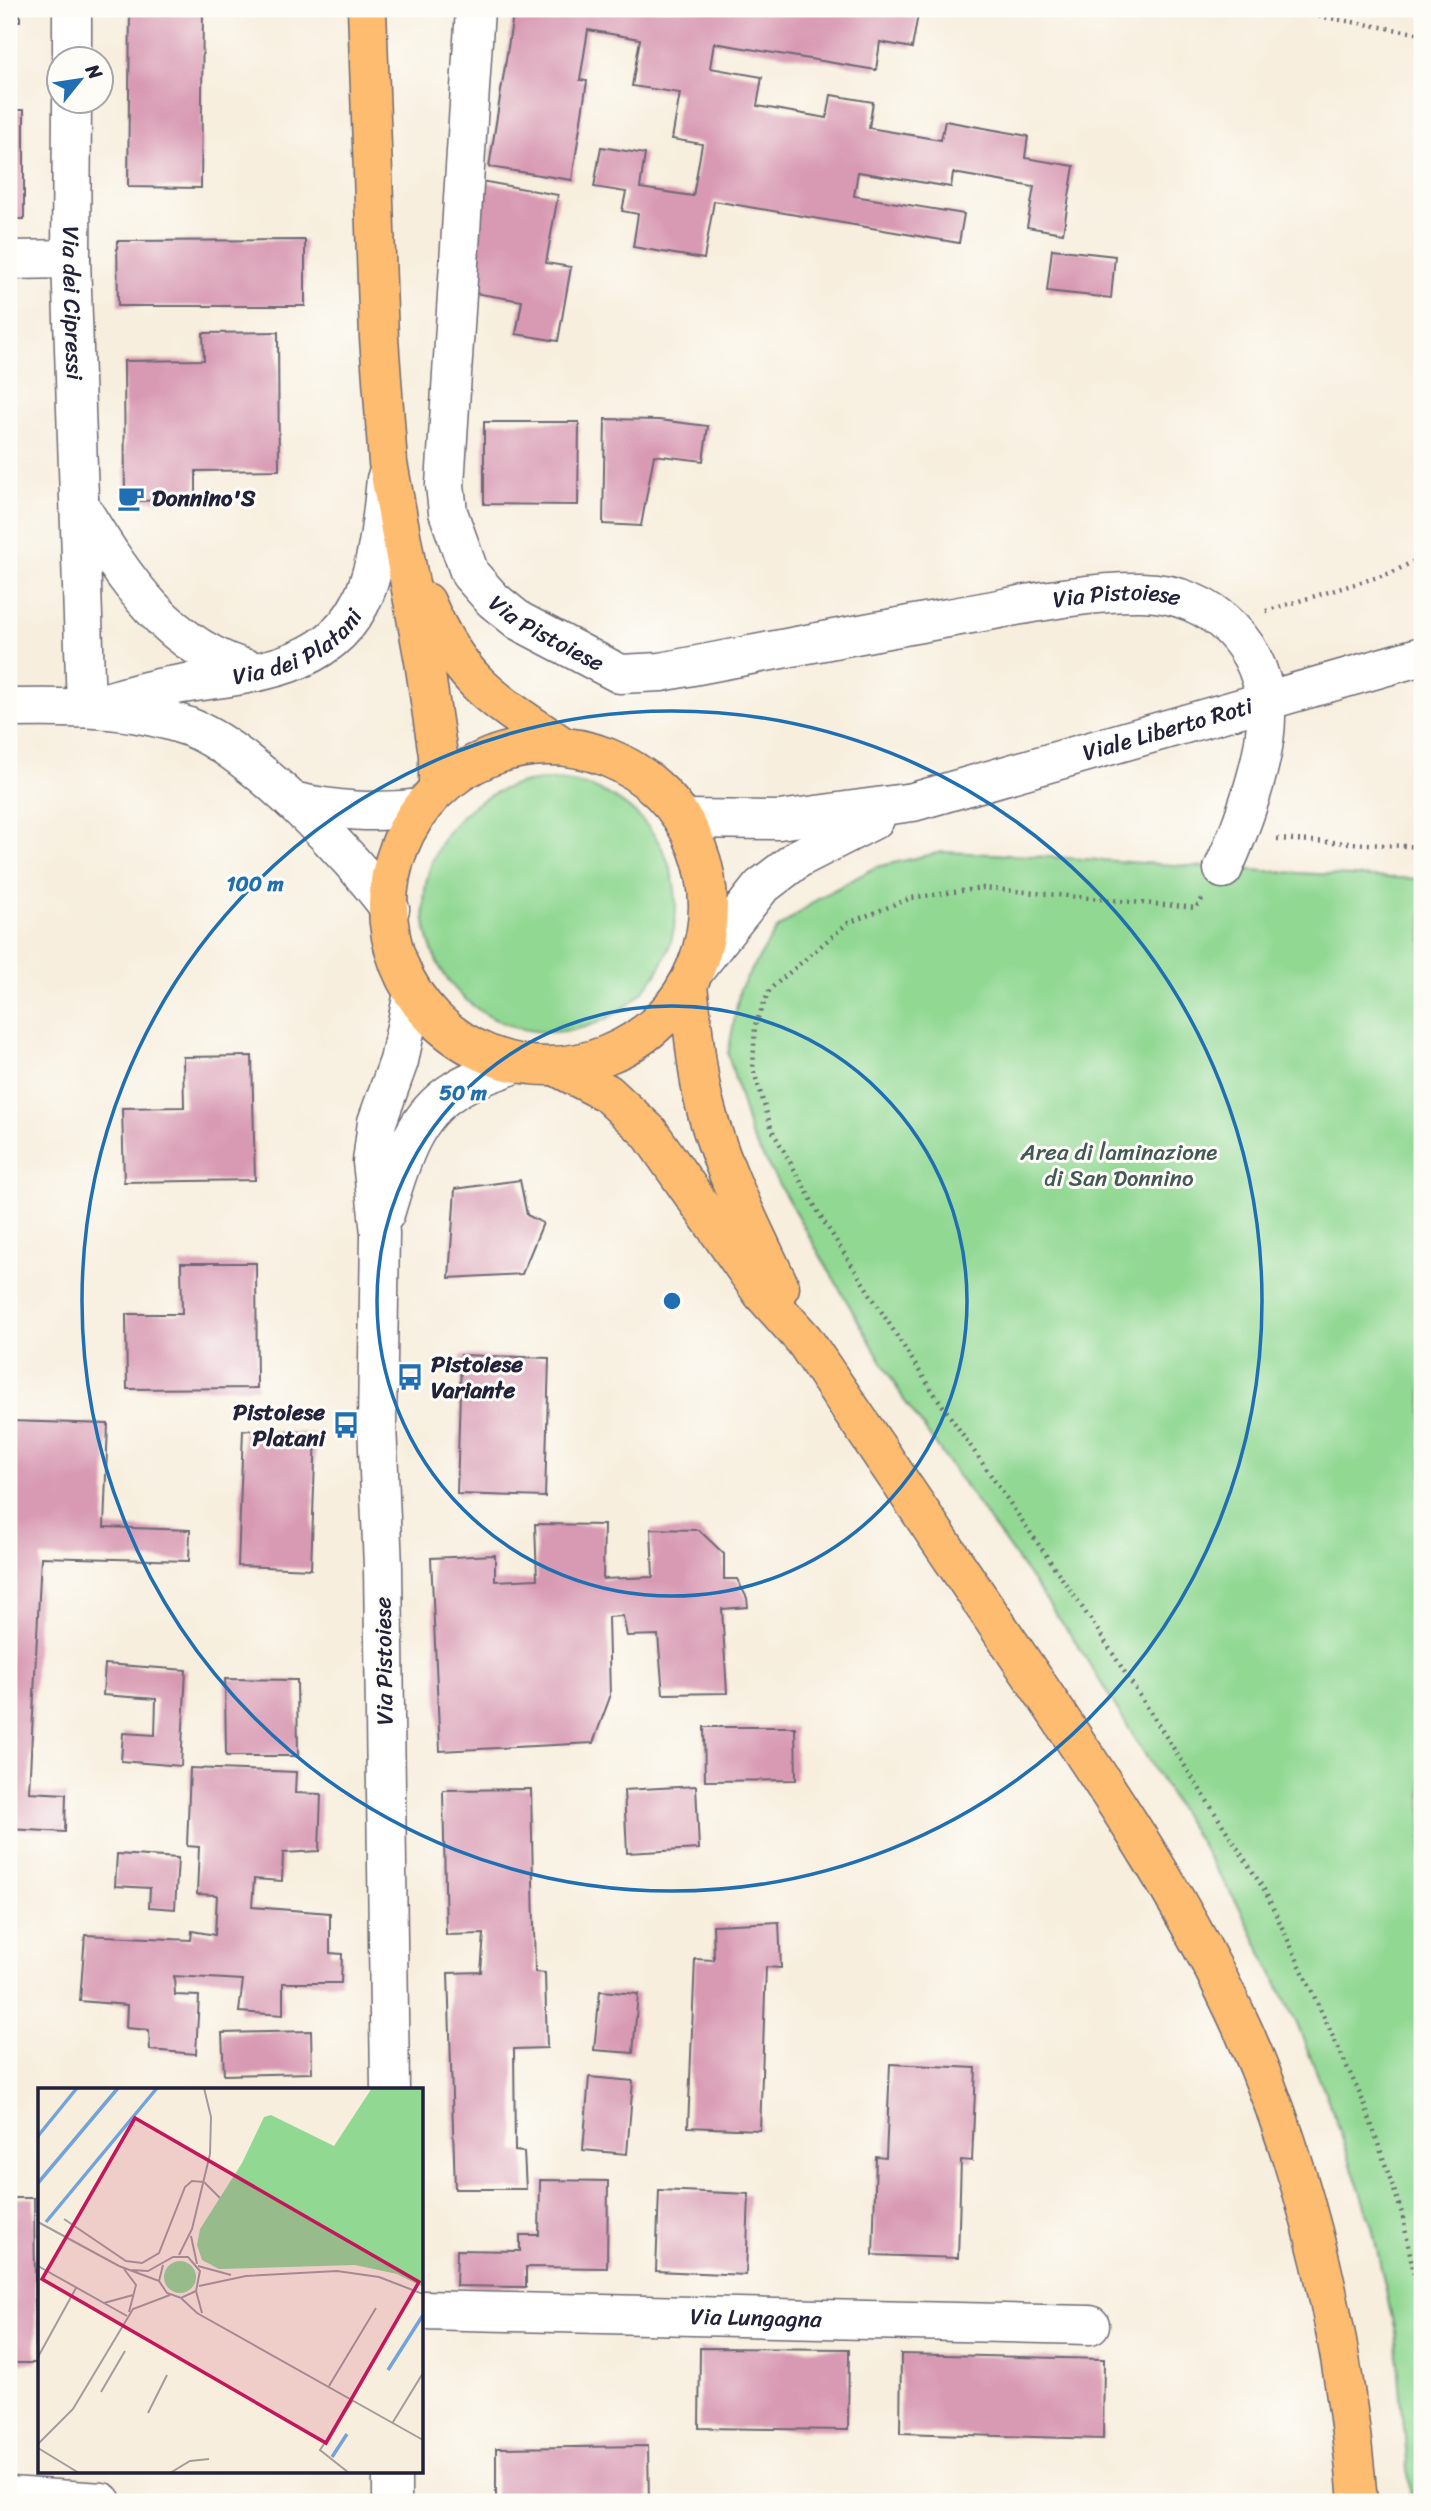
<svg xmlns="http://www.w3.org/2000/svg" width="1431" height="2511" viewBox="0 0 1431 2511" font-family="Sriracha,sans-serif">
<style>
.green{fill:#91d893;stroke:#5a7d67;stroke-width:2}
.building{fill:#d89ab2}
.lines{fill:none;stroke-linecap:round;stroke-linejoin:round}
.minor-casing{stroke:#6d6974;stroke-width:41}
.major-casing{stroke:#6d6974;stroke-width:41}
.path{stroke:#6d6974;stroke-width:4.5;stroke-dasharray:2 5;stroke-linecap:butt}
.minor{stroke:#fff;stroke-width:38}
.major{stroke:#fdbc6f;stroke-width:38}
.ring{fill:none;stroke:#1f6fb2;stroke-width:3.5}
.labels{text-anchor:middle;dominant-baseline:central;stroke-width:6;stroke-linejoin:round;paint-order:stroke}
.street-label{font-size:23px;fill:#22223b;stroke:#fdfcf7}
.poi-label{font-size:23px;font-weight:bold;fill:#22223b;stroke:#fdfcf7;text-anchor:start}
.park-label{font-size:23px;fill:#435955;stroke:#fdfcf7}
.inset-river{fill:none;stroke:#73a3dd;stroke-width:3.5}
.inset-road{fill:none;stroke:#a29c9c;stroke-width:2}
.view{fill:#c2185b;fill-opacity:0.15;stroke:#c2185b;stroke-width:3.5}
.inset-edge{fill:none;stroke:#22223b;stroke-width:3.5}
.centre{fill:#1f6fb2;stroke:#fdfcf7;stroke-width:3.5}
.ring-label{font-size:21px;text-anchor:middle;font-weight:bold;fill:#1f6fb2;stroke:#fdfcf7;stroke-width:6;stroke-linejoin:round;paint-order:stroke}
</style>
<rect width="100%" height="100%" fill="#fdfcf7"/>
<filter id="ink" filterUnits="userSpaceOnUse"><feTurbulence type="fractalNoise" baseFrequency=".0143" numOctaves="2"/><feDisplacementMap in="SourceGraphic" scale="14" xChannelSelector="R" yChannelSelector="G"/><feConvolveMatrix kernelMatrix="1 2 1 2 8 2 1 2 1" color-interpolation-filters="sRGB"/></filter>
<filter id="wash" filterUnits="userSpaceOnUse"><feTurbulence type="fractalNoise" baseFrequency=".00686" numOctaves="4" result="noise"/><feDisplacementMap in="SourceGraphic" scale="28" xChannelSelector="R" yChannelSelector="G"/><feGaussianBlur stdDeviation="1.57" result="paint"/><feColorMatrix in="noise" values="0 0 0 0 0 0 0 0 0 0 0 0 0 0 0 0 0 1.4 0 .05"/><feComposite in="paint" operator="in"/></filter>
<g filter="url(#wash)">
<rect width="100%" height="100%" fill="#f7eedd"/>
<g class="green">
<circle cx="550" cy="906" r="126"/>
<path d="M941,852C1102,857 1262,874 1422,879V2502H1411L1395,2332L1372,2227L1335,2117L1297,2024L1241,1910L1077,1644L904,1400L751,1136L728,1054L740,989L776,930L819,898L876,867Z"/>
</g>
<g id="blocks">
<g class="building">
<rect x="9" y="9" width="11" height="12"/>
<polygon points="130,9 203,9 201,188 128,187"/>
<polygon points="514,9 919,9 912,48 880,42 876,70 714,43 710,68 762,77 757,106 827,118 831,95 873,102 869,128 941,140 945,121 1028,136 1025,158 1074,166 1063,233 1027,227 1034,187 953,173 951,187 858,172 854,196 964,214 959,243 714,201 704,259 633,247 638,214 622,211 626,192 594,187 601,147 645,154 640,188 693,196 702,144 672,139 680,93 632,86 640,39 588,30 580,80 587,81 572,180 489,167"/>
<rect x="9" y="55" width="6" height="35"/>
<rect x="9" y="110" width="15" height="109"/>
<polygon points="481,181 558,195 546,263 571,267 558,341 516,334 522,301 462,291"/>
<polygon points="305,240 305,306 118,306 117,241"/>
<polygon points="1052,249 1115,256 1111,298 1047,291"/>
<rect x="9" y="323" width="5" height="72"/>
<polygon points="278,332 279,470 196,471 196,500 125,501 124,361 204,360 203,333"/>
<polygon points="605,419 659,420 708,426 703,461 654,455 641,526 603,524"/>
<polygon points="484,422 579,422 578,505 484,504"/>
<polygon points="9,511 13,511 11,607 9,607"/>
<polygon points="252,1056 255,1180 124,1182 122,1108 184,1107 183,1057"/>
<polygon points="520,1180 527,1215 543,1223 522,1274 449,1278 455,1189"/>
<polygon points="181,1263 256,1263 257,1388 127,1389 126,1314 182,1314"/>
<polygon points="461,1355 549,1358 545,1497 457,1494"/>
<polygon points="9,1421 108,1424 104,1527 190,1530 189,1561 41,1557 29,1792 66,1794 65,1832 9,1829"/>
<polygon points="243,1430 316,1433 311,1569 238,1566"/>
<polygon points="535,1524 604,1525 603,1579 653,1577 651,1529 699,1530 724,1554 724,1579 737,1579 747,1598 748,1607 722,1609 727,1693 663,1694 658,1635 627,1636 623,1616 608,1617 610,1697 593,1743 440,1751 431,1558 495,1555 495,1581 537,1579"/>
<polygon points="105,1664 186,1670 181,1766 121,1761 123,1733 155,1735 156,1699 103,1695"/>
<polygon points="225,1679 297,1680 298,1756 226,1756"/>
<polygon points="704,1727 795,1727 796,1780 705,1781"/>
<polygon points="190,1768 296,1772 295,1793 321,1794 319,1851 283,1853 282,1881 254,1879 252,1907 330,1913 330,1953 342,1954 341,1983 283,1983 283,2015 239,2012 243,1980 174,1976 175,1995 199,1996 196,2054 150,2050 149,2030 126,2028 127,2005 80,2001 85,1935 191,1940 192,1931 215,1935 217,1895 197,1894 199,1847 187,1846"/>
<polygon points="696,1786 699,1849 627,1853 624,1790"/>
<polygon points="531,1789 535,1972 545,1973 547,2048 514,2049 515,2151 524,2152 526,2189 455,2189 448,1973 481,1972 484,1934 446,1935 443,1790"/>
<polygon points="117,1854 178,1858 175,1909 149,1907 150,1888 115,1886"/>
<polygon points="779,1922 781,1968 766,1967 760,2130 688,2127 695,1959 714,1960 713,1925"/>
<polygon points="600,1991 638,1994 633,2053 594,2050"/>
<polygon points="311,2031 312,2073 224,2075 222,2033"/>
<polygon points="890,2064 976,2068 972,2161 961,2160 958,2258 873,2255 876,2157 886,2158"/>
<polygon points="589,2077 633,2081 627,2154 583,2150"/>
<polygon points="540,2180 608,2181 607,2268 526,2267 526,2287 456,2286 457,2250 520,2251 520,2235 539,2235"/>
<polygon points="659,2190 749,2194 746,2275 656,2271"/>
<polygon points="9,2198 34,2198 36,2363 9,2363"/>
<polygon points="700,2348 849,2349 848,2430 699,2428"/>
<polygon points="901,2354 1104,2359 1103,2439 900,2433"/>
<polygon points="648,2446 649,2502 496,2502 496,2448"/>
</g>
</g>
</g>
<g filter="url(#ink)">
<use href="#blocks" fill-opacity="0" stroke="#6d6974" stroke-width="2"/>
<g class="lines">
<defs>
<g id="minor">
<path id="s1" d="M475,9L445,485L448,512L470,574L493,600L519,621L620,674L661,672C756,654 852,635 948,618C1010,608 1080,591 1142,592C1213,593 1267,647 1266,717C1266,761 1241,829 1223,869"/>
<polyline points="72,60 72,9"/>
<path id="s2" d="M72,102L71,259L86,707"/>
<polyline points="9,260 71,259"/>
<path d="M80,506C123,577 169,650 254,671"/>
<path id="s3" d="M102,703C124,697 147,690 169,686C243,673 332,675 365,593C379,557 382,517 386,479"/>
<path d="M9,708C69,707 131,706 189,727C251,751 351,855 390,909"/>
<path d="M292,801C336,811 375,814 420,808"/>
<path id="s4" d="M685,819L779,820L913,802L1422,656"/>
<polyline points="695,970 761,887 799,858 875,819"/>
<path d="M385,1214C399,1168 411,1117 455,1090C471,1079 492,1073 510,1066"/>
<polyline points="390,2089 383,1567 377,1424 380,1233 372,1162 377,1122 399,1061 413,993"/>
<path id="s5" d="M422,2310L1090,2325"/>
<polyline points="9,2496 102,2502"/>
<polyline points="392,2502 392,2471"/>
</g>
<g id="major">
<polyline points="367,9 379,338 388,463 424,661 438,755 438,785"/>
<path d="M426,602C461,682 491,698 561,745"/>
<circle cx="548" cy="906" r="160"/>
<path d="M688,986C693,1023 695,1062 703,1098C719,1164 751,1225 780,1287"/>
<path d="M559,1068L607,1093L649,1132L762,1293L804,1340C879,1451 954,1561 1029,1672C1107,1788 1186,1903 1244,2032C1309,2178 1345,2343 1358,2502"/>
</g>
</defs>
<use href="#minor" class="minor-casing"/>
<use href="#major" class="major-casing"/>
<g class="path">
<polyline points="1277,9 1422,34"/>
<polyline points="1266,611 1391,573 1422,557"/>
<polyline points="1277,839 1422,847"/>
<polyline points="1202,899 1196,908 983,888 911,898 848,923 770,989 755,1025 753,1069 772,1130 821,1217 927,1383 1097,1629 1265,1891 1364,2103 1402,2213 1422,2315"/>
</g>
<use href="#minor" class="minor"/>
<use href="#major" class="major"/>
</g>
</g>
<g class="ring">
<circle cx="672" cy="1301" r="295"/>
<circle cx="672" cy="1301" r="590"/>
</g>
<defs>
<symbol id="cafe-bare" viewBox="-9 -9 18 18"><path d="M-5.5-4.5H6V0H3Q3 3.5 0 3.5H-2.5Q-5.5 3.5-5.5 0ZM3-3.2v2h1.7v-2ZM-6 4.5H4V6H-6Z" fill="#1f6fb2" stroke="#fdfcf7" stroke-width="2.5" paint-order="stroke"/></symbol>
<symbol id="bus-bare" viewBox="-9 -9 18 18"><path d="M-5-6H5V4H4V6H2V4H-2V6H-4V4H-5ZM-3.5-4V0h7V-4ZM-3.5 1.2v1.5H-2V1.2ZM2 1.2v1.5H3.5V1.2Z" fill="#1f6fb2" stroke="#fdfcf7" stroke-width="2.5" paint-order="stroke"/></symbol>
</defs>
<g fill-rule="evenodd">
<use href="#cafe-bare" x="112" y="479" width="38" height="38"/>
<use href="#bus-bare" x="391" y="1358" width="38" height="38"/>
<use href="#bus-bare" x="327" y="1406" width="38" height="38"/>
</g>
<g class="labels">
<g class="street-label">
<text stroke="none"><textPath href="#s2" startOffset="201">Via dei Cipressi</textPath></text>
<text stroke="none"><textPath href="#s1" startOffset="1256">Via Pistoiese</textPath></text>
<text stroke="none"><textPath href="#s1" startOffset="668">Via Pistoiese</textPath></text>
<text stroke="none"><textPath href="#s3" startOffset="206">Via dei Platani</textPath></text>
<text stroke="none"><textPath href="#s4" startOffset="494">Viale Liberto Roti</textPath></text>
<text transform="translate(384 1661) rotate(-91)">Via Pistoiese</text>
<text stroke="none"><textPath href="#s5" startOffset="334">Via Lungagna</textPath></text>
</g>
<g class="poi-label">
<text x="152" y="498">Donnino'S</text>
<text x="431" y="1364">Pistoiese<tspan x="431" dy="26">Variante</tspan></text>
<text x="325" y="1412" text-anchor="end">Pistoiese<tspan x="325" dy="26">Platani</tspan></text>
</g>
<g class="park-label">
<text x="1119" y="1152">Area di laminazione<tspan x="1119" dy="26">di San Donnino</tspan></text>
</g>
</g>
<g transform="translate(38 2088)">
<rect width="385" height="385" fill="#f7eedd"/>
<path d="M334,0H385V199L359,186L317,177L181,181L164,172L159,157L162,141L204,75L226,29L233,27L296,58ZM126 189a16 16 0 1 1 32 0a16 16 0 1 1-32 0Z" fill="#91d893"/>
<path class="inset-river" d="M0,48L39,0M0,95L80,0M8,134L119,0M350,282L385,227M294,369L309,346"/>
<path class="inset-road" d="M166,94L182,110M26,131L88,173L104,175L121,165L147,99L154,93L166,94M0,134L81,178L121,193M153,148L159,176M141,167L154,141L172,66L173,29L166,0M0,178L89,228M160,178L193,187M86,181L98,197L91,224M94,182L110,183L135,169H150L162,183L158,203L143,210L129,205L121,193L125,177M161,198L208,188L299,183L341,189L385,206M158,203L164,225M143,210L159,225L385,352M66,215L95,207M0,269L38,200M291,298L338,220M63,304L87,263M110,325L129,287M355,334L385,285M0,356L35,321L95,221L132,207M0,360L41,385M132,385L152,373L171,371M311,385L282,362L315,312"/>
<path class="view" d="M97,30L381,194L288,355L4,191Z"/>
<rect width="385" height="385" class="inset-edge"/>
</g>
<circle cx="672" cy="1301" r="10" class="centre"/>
<g class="ring-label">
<text x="255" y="891">100 m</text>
<text x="463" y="1100">50 m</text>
</g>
<rect width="1431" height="2511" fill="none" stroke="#fdfcf7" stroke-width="35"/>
<g transform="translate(80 80) rotate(60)"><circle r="33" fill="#fdfcf7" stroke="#a5a5ac" stroke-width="2"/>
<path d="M0-5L12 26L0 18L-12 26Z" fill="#1f6fb2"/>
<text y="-10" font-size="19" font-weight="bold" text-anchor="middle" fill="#22223b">N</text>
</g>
</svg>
